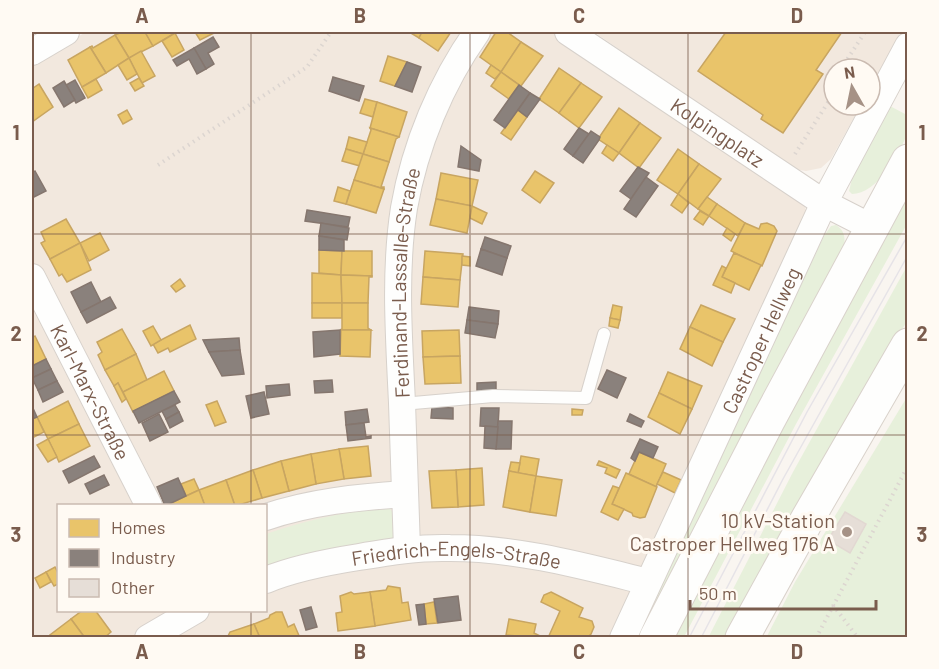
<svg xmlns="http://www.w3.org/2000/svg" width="939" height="669" viewBox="0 0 939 669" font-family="Barlow,sans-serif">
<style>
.residential{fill:#f2e8de;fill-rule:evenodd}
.green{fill:#e7f0db}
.homes{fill:#e9c46a;stroke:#c8a561;stroke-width:1.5}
.industry{fill:#8a817c;stroke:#85766e;stroke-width:1.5}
.building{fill:#e6ded7;stroke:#e2d8d2;stroke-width:1.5}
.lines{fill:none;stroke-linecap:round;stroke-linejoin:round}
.lane-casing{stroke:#d7d1cb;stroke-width:14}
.street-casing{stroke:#d7d1cb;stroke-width:28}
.secondary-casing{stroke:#d9d2cb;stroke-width:35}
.path{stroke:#dcd5d0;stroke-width:4;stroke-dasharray:1.5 4.5;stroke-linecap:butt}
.lane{stroke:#fefefd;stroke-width:12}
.street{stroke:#fefefd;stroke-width:26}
.secondary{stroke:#fefefd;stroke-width:33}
.tram{stroke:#e6e3e7;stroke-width:1.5}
.grid{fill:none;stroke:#7a5c4d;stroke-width:1.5;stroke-opacity:0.55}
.poi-dot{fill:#a69286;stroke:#fffaf3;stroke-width:2}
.labels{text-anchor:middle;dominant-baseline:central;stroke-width:6;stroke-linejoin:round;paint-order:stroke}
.street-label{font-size:20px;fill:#7a5c4d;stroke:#fffaf3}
.poi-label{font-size:20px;fill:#7a5c4d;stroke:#fffaf3;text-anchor:end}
.neatline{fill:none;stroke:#7a5c4d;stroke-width:2}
.grid-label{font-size:20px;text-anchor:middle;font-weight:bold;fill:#7a5c4d}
</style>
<rect width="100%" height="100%" fill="#f9f5f0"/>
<g class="residential">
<path d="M86,32H552L797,197L804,204L807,213L613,637H32V64ZM58,506H266V610H58Z"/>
<polygon points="594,32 901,32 870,88 870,69 834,69 834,105 861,105 831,159 821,168 806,171 794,169"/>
</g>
<g class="green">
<path d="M888,105L907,115C907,121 909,128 907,134C899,155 877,194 852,194L849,191L852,179Z"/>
<polygon points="907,190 907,224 796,424 684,637 672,638"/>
<path d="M836,225C846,231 845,240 844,250L643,637L635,638L824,236L831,226Z"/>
<polygon points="907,266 907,321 725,637 708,638 793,472"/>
<polygon points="907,397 907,637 766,638 795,582"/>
<path d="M388,506L393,513L396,539L266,570V534C306,520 346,512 388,506Z"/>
</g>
<g class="homes">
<polygon points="122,32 145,32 153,46 129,58 115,35"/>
<polygon points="145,32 174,32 175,33 153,46"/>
<polygon points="195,32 213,32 214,33 200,40"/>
<polygon points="409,32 422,32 419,38"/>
<polygon points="422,32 451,32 438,51 419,38"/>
<polygon points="496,32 507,32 521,42 501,72 480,57"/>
<polygon points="726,32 842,32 816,70 823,74 783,133 761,119 763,115 698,71"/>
<polygon points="175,33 184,50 172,57 162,41"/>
<polygon points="115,35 129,58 106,73 90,47 92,46 93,48"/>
<polygon points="521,42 543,56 521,86 501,72"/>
<polygon points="90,47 106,73 82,87 68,60"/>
<polygon points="141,51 155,76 142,83 129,58"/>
<polygon points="388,56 407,62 395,86 380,81"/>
<polygon points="129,58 137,74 127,80 118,65"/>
<polygon points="491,65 501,72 495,79 486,73"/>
<polygon points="559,68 581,83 559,113 539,99"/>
<polygon points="501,72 519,85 509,99 491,86"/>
<polygon points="139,78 144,86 135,91 130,83"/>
<polygon points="96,79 102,90 88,98 82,87"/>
<polygon points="581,83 602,97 579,128 559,113"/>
<polygon points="39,84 53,107 32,122 32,89"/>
<polygon points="365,99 377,102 373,117 360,113"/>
<polygon points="377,102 407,112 399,137 370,128"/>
<polygon points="619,108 640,123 619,153 598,139"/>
<polygon points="127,110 132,119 123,124 118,115"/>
<polygon points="518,110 527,117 511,140 501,133"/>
<polygon points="640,123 661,138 639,168 619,153"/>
<polygon points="370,128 399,137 396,139 389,162 363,154 371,130"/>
<polygon points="349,137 367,142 363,154 346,149"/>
<polygon points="607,145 619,153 613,161 602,153"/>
<polygon points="346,149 363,154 360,166 342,161"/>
<polygon points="678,149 699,164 678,194 657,180"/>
<polygon points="363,154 389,162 381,187 384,187 384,189 354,180"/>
<polygon points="699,164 721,179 698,209 678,194"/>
<polygon points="535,171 554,183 540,203 522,190"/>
<polygon points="441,173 478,180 472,206 436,199"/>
<polygon points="354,180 384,189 376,213 346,204"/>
<polygon points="338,187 350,191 346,204 334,201"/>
<polygon points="678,194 689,203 682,213 671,205"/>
<polygon points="707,197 717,204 709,216 698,209"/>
<polygon points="436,199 472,206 467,233 430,225"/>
<polygon points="717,204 745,223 738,236 709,216"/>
<polygon points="472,206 487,213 482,224 470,218"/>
<polygon points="700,211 709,216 703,225 694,219"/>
<polygon points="66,219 80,243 50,259 41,243 45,241 41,232"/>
<polygon points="745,223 759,229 761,224 767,223 774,226 777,231 762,266 731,251"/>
<polygon points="727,228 735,234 731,241 723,235"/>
<polygon points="100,233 109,250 89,261 80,243"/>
<polygon points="80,243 91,270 67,282 62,274 59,276 50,259"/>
<polygon points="319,250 342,251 341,275 319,273"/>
<polygon points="342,251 372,251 372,276 341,275"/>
<polygon points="425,251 463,254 460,280 423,277"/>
<polygon points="734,253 761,265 749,290 722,277"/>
<polygon points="462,256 470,257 470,266 462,265"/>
<polygon points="722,266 726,268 722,277 735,283 731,293 713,285"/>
<polygon points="312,273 341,275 342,303 312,303"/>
<polygon points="341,275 372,276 372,277 369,277 368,303 342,303"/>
<polygon points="423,277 460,280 458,307 421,304"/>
<polygon points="180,279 185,286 176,292 171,286"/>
<rect x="312" y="303" width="30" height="15"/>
<polygon points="342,303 368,303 368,328 371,330 340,330 342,329"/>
<polygon points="613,305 622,307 620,320 610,318"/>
<polygon points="701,305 735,319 723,342 690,327"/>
<polygon points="610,318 620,320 618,328 609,326"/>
<polygon points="190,325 196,339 170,352 168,348 158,353 153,344"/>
<polygon points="153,326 161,340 151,346 143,331"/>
<polygon points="690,327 723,342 712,366 680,349"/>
<polygon points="122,329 136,354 105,370 98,355 102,352 97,342"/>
<polygon points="341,330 371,330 370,357 340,356"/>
<polygon points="459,330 460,356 423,357 422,331"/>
<polygon points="35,336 46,359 32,366 32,338"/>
<polygon points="136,354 147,380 123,392 118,383 114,386 105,370"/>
<polygon points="460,356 461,383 425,384 423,357"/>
<polygon points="164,371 174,391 133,412 123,392"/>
<polygon points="668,372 702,386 692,409 659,393"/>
<polygon points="118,383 126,399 122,402 114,386"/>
<polygon points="659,393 692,409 680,434 648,417"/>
<polygon points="68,401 79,424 48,439 37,417"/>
<polygon points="217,401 226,422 215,426 206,405"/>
<polygon points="572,409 583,410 582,415 572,415"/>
<polygon points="37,417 44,432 32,438 32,419"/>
<polygon points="79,424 90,446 59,462 48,439"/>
<polygon points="48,439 57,457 48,462 37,445"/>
<polygon points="368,446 371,476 344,479 339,449"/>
<polygon points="339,449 344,479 316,484 311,454"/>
<polygon points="639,452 666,464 656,487 629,474"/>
<polygon points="311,454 316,484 289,491 281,461"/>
<polygon points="521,456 539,459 536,476 518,473"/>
<polygon points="281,461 289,491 262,498 253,470"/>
<polygon points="599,461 620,470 616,478 605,473 607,468 597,465"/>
<polygon points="511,462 520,463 518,473 509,471"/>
<polygon points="482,468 484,505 458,507 456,470"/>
<polygon points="253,470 262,498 235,506 226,480"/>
<polygon points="456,470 458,507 432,508 429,471"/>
<polygon points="509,471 536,476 530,512 503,507"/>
<polygon points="663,472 681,480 675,493 657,484"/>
<polygon points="626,473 657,487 645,517 640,518 633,516 632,513 612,504"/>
<polygon points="536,476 562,480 556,516 530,512"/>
<polygon points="194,479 199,490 186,496 181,484"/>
<polygon points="226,480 235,506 205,506 199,490"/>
<polygon points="613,486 619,488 612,504 624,509 618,520 601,512"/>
<polygon points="199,490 205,506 172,506 171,503"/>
<polygon points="55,567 58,573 58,584 54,586 46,572"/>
<polygon points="46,572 51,582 40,588 35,578"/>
<polygon points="388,586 400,588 402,603 408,602 411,620 375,626 370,592 386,590"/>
<polygon points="351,592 354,594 370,592 375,626 338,631 336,613 342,612 340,596"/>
<polygon points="551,592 583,608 579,617 592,621 594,627 591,634 587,638 548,638 560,611 541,602 544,595"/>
<polygon points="434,602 437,623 426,624 424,604"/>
<polygon points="83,610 95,610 111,632 104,638 85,638 71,619"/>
<polygon points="276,612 282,612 288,627 294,624 300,638 260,638 254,624 269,618 270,615"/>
<polygon points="71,619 85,638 52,638 50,635"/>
<polygon points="509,619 536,624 534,633 544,638 506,635"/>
<polygon points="254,624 260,638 227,638 230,632"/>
</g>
<g class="industry">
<polygon points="213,37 219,47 208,53 214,64 206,69 194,48"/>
<polygon points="194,48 206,69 197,74 189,59 177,66 173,60"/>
<polygon points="407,62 421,67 412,92 395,86"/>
<polygon points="333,77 364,86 359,101 329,91"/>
<polygon points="75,80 85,98 76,103 66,85"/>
<polygon points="64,81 75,100 64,107 53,88"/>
<polygon points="519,85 530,93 505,128 494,120"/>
<polygon points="530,93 540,99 527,117 518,110"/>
<polygon points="579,128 589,134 573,156 564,149"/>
<polygon points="591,131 600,137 599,140 583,163 573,156"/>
<polygon points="461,146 481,160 479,171 458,167"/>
<polygon points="638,167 649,173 631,199 620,191"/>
<polygon points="35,171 46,191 32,198 32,173"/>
<polygon points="646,177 658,186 636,217 624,209"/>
<polygon points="307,210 350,217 348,227 305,221"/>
<polygon points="321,223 349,228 347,240 319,236"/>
<polygon points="319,236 344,240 344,251 319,250"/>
<polygon points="485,237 511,246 507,258 481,249"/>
<polygon points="481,249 507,258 502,275 476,266"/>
<polygon points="91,282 101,302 81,312 71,292"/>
<polygon points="110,297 116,308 87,323 81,312"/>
<polygon points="469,307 499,311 498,324 467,320"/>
<polygon points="467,320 498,324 495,338 465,333"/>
<polygon points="340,330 340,354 314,357 313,332"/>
<polygon points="239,338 240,350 209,352 203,340"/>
<polygon points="240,350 244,374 222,376 209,352"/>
<polygon points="46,359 51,369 32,378 32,366"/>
<polygon points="51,369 57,381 38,390 32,378"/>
<polygon points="607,370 626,378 617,398 598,389"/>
<polygon points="332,380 333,392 315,393 314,381"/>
<polygon points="57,381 63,392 43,402 38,390"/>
<polygon points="496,382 496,392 477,393 477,383"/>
<polygon points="289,384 290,395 267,398 266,386"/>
<polygon points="174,391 180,402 139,423 133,411"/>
<polygon points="264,392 269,414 251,418 246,396"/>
<polygon points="175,405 179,412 166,419 162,411"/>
<polygon points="32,406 37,417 32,419"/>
<polygon points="432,407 453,408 453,419 431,418"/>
<polygon points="481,408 499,408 498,427 480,426"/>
<polygon points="367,409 369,422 346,425 345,412"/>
<polygon points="179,412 183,421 170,428 166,419"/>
<polygon points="159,414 168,432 150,441 142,423"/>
<polygon points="630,414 644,421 641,427 627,421"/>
<polygon points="498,421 512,421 511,449 496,449"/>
<polygon points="364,423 366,437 371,436 371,438 348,441 346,425"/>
<polygon points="485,426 498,427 496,449 484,448"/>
<polygon points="640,439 658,447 653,458 639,452 635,461 631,458"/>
<polygon points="94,456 100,467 69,483 63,471"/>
<polygon points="104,475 109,485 90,494 85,484"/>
<polygon points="178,478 186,496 165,506 157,487"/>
<polygon points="458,596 461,620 438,623 434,599"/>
<polygon points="424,604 426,624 419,625 416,605"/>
<polygon points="311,607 317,627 306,630 300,610"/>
</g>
<polygon class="building" points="845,512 866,524 850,553 828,540"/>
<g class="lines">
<defs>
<polyline id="lane" points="402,404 493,396 586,398 604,334"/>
<g id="street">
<path id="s1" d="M568,32L824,203L871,227"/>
<polyline points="32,52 66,32"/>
<path id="s2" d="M32,277L149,506"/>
<path d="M266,517C310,502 358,497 405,494"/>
<path id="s3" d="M407,549C405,501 404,452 402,403C399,339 394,272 404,208C415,145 441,83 477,32"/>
<path id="s4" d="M266,580C295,568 327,562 359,557C389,552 419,547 450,548C517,548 583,566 648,582"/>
<polyline points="148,638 196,610"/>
<path id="s5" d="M623,638L824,203L908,46"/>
</g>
<g id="secondary">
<polyline points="656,638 768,421 908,161"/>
<polyline points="742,638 808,518 908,345"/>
</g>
</defs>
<use href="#lane" class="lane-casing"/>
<use href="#street" class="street-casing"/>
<use href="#secondary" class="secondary-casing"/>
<g class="path">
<polyline points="841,69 865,32"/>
<polyline points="795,154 834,93"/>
<polyline points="158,165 307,67 331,32"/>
<polyline points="833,605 858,638"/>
<polyline points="816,638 908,466"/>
</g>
<use href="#lane" class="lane"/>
<use href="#street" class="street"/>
<use href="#secondary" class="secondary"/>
<g class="tram">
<polyline points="689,638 807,412 908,235"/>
<polyline points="701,638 783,479 908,255"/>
</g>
</g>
<path class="grid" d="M251,32V506M470,32V638M688,32V638M32,234H908M32,435H908M251,610V638"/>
<circle class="poi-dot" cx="847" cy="532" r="6"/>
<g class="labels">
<g class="street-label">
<text stroke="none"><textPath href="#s1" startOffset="180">Kolpingplatz</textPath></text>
<text stroke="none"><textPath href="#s3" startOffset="267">Ferdinand-Lassalle-Straße</textPath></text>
<text stroke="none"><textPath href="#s5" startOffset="328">Castroper Hellweg</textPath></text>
<text stroke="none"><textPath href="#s2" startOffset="129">Karl-Marx-Straße</textPath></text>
<text stroke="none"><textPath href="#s4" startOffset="194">Friedrich-Engels-Straße</textPath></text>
</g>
<g class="poi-label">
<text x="835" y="520">10 kV-Station<tspan x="835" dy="23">Castroper Hellweg 176 A</tspan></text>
</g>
</g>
<rect width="939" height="669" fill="none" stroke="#fffaf3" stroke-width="66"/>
<rect x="57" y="504" width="210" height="108" fill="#fffaf3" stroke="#cabbb1" stroke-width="1.5"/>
<rect x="69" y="519" width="30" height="18" fill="#e9c46a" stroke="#cabbb1" stroke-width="1.5"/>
<text x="111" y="534" font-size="18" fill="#7a5c4d">Homes</text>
<rect x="69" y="549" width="30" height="18" fill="#8a817c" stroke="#cabbb1" stroke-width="1.5"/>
<text x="111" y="564" font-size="18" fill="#7a5c4d">Industry</text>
<rect x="69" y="579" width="30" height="18" fill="#e6ded7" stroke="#cabbb1" stroke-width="1.5"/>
<text x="111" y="594" font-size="18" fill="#7a5c4d">Other</text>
<g transform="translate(852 87) rotate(351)"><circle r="28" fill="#fffaf3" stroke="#cabbb1" stroke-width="1.5"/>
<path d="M0-4.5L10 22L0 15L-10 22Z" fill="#a69286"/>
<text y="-9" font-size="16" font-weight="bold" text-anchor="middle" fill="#7a5c4d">N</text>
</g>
<path d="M690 600v9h186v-9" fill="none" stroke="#7a5c4d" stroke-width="3"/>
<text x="699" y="600" font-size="18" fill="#7a5c4d" stroke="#fffaf3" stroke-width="4.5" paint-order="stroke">50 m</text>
<rect x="33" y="33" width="873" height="603" class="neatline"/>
<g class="grid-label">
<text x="142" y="23">A</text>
<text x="360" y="23">B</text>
<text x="579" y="23">C</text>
<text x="797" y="23">D</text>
<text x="16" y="140">1</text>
<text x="922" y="140">1</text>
<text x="16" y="341">2</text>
<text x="922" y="341">2</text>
<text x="16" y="542">3</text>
<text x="922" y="542">3</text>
<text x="142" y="659">A</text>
<text x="360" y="659">B</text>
<text x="579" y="659">C</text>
<text x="797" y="659">D</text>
</g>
</svg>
